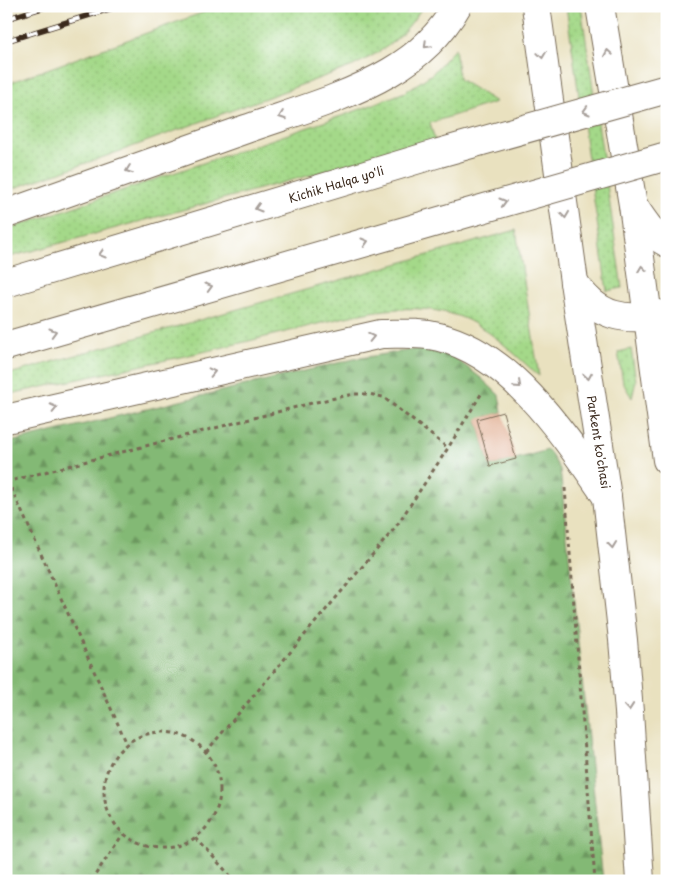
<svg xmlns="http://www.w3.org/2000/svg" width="673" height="887" viewBox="0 0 673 887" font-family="'Playpen Sans',sans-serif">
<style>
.grass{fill:url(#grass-dots);stroke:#708254}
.forest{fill:url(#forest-firs);stroke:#5f724a}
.building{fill:#dca07f}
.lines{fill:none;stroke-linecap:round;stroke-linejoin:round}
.primary-casing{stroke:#786a56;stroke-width:30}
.highway-casing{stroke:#786a56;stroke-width:30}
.path{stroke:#786a56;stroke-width:3;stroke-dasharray:4 4;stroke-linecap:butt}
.primary{stroke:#fff;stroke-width:28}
.highway{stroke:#fff;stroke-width:28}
.rail-casing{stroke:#3b2a1e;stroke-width:5.5}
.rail{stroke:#fff;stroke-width:4;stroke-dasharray:11;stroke-linecap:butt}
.highway-bridge-casing{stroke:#786a56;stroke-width:30;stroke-linecap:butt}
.highway-bridge{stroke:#fff;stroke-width:28}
.oneway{stroke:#a79f9a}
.labels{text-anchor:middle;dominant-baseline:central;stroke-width:4.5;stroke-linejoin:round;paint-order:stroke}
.street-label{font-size:12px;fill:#3b2a1e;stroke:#fff}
</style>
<defs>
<pattern id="grass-dots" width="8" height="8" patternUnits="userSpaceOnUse" patternTransform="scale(1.25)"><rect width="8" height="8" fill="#a4d989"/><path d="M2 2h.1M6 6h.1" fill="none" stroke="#8eba76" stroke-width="1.8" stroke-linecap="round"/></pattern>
<pattern id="forest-firs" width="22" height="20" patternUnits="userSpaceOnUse" patternTransform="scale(1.25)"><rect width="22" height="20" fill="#83b975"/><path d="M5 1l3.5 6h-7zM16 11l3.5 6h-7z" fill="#6c975f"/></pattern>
</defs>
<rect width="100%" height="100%" fill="#fff"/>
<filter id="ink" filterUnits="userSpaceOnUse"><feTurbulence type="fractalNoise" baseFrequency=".02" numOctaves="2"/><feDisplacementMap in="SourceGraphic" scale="10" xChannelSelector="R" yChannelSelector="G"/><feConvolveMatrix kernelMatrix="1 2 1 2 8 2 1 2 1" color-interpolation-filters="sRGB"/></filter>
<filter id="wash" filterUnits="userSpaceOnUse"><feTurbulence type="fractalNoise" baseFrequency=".0096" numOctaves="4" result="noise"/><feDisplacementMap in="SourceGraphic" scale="20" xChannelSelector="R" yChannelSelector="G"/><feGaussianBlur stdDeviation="1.12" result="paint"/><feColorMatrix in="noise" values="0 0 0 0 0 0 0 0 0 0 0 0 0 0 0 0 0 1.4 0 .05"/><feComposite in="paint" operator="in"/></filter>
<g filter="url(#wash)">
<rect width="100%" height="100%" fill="#e9e1bf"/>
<g class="grass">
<path d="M221,6H423C401,40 388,48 353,66L115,153L6,191V84Z"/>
<polygon points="566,6 581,6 622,288 607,291"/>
<polygon points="455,48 459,79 496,102 430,123 435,141 6,258 6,230 353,112 405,92 432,74"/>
<path d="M516,230L539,376C515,355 489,327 458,316C404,298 346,317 294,330C256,339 218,349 180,357C122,370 64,382 6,395V375Z"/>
<polygon points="631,349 636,381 632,398 623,383 618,352"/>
</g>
<polygon class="forest" points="424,348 433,349 451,355 481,378 499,395 502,412 477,420 490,466 548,450 560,469 603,881 6,881 6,443 354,359"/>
<g id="blocks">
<polygon class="building" points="503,412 516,459 490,466 477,419"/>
</g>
</g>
<g filter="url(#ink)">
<use href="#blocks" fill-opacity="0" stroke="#786a56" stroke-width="1"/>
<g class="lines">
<defs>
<g id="primary">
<polyline points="536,6 574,282 607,497 623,640 629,712 640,881"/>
<polyline points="600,6 633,205 667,460"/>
<path d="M574,282C597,318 626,322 665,314"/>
</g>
<g id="highway">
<path d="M633,205C642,219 652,235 667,243"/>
<path d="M6,214C86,185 166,157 246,129C294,112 346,98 390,72C418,56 441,34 457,6"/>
<polyline points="6,283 439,153"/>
<polyline points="6,346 457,216"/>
<path d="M6,419L381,334C401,334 419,332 439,337C513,355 566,438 607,497"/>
</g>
</defs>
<use href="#primary" class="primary-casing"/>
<use href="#highway" class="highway-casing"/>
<g class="path">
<polyline points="8,481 127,744"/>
<polyline points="6,482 316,402 354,394 369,394 383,397 448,448"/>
<polyline points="565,488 595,881"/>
<circle cx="162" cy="790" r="58"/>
<polyline points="206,752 395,528 448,448 483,391"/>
<polyline points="196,838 235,881"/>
<polyline points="91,881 123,834"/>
</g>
<use href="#primary" class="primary"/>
<use href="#highway" class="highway"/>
<defs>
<g id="rail">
<polyline points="6,7 12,6"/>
<polyline points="6,19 48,6"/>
<polyline points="6,41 119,6"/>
</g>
</defs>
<use href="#rail" class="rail-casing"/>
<use href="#rail" class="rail"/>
<defs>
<g id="highway-bridge">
<polyline points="439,153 667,89"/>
<polyline points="457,216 667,156"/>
</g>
</defs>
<use href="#highway-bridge" class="highway-bridge-casing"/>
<use href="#highway-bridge" class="highway-bridge"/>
</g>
<defs><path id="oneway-chevron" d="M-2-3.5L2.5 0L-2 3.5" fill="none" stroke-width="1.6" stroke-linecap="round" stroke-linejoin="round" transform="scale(1.25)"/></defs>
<g class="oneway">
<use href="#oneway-chevron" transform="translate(427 45) rotate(135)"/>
<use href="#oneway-chevron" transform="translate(608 53) rotate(-100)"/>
<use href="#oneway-chevron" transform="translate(542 55) rotate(82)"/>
<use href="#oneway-chevron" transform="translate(586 111) rotate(164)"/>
<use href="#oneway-chevron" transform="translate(282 116) rotate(160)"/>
<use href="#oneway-chevron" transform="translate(129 170) rotate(160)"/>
<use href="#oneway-chevron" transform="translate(503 202) rotate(-16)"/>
<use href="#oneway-chevron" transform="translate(258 208) rotate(163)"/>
<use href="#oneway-chevron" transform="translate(565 215) rotate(82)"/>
<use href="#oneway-chevron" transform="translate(365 242) rotate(-16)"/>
<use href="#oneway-chevron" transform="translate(102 254) rotate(163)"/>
<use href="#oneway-chevron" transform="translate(642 269) rotate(-98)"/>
<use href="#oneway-chevron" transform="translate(209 287) rotate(-16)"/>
<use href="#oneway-chevron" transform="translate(53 332) rotate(-16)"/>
<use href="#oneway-chevron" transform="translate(371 337) rotate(-13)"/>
<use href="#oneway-chevron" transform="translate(212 372) rotate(-13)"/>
<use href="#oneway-chevron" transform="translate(588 376) rotate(81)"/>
<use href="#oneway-chevron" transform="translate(518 385) rotate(42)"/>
<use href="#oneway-chevron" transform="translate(54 408) rotate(-13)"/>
<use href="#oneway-chevron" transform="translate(612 545) rotate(84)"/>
<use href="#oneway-chevron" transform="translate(629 707) rotate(85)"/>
</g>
</g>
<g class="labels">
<g class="street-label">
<text transform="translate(336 184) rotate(-17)">Kichik Halqa yo'li</text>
<text transform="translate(599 442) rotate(81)">Parkent ko'chasi</text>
</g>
</g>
<rect width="673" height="887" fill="none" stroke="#fff" stroke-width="25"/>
</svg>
